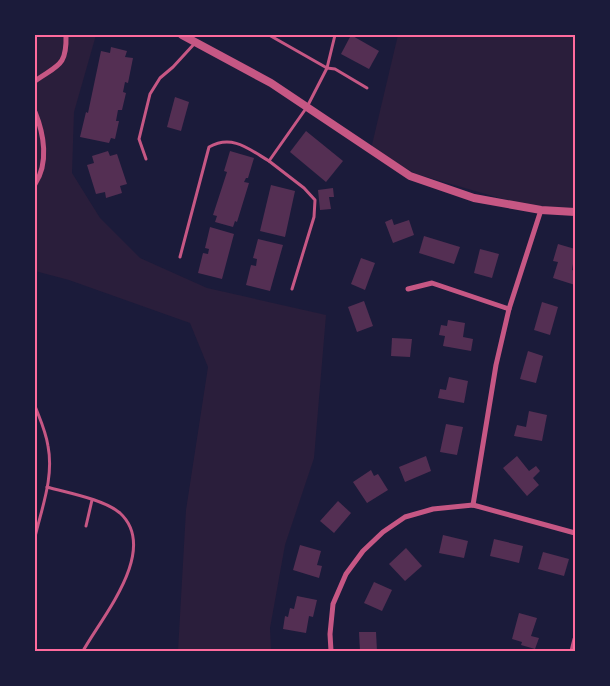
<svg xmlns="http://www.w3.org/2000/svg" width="610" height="686" viewBox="0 0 610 686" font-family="'Fira Sans',sans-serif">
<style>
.green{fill:#2a1e3b}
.building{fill:#542f53}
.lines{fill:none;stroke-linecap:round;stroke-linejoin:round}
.service{stroke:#c65784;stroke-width:3}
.minor{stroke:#c65784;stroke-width:5}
.tertiary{stroke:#c65784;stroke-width:8}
.neatline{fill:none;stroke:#ff6b9d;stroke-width:2}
</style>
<rect width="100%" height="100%" fill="#1b1b3a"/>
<g class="green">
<polygon points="35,35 96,35 74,112 72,173 100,218 140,258 207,288 326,315 314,458 285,545 270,628 271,651 178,651 186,510 208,367 190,323 69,280 35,271"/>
<polygon points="398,35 575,35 575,210 541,210 416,174 371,149"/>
</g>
<g class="building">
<polygon points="351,35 379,51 369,69 341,54"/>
<polygon points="111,47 127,51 125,57 133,58 128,83 125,82 123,92 126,93 122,110 118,110 116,121 119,121 115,139 111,138 109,143 80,137 86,112 88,113 101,51 110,53"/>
<polygon points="175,97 189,102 181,131 167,127"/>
<polygon points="306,131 343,161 326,182 290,152"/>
<polygon points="108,151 110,156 117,154 127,184 120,186 122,193 106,198 105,192 96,194 87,165 94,163 92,156"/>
<polygon points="230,151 254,158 248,178 246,178 244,182 249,183 237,222 235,221 233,227 215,222 217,216 213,215 227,172 224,171"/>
<polygon points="271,185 295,191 285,237 260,231"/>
<polygon points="333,188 334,197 329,197 331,209 320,210 318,190"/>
<polygon points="392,219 394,225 409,220 414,235 393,243 385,222"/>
<polygon points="210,227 234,234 222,279 198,273 203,253 208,254 209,249 205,248"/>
<polygon points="424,236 460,247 454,264 419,253"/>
<polygon points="258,239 283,245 270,291 246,285 251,265 256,266 257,259 253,258"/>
<polygon points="558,244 575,249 575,264 573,264 572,270 575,271 575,285 553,278 558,262 553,261"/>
<polygon points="480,249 499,254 492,278 474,273"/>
<polygon points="361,258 375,263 365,290 351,284"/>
<polygon points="364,301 373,326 357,332 348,307"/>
<polygon points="542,302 558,307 550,335 534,330"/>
<polygon points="448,320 465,323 463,337 473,339 471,351 443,346 445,336 439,335 441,325 447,326"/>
<polygon points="392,338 412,339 410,357 391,356"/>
<polygon points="528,351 543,356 536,383 520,379"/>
<polygon points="449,377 468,381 464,403 438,398 440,389 446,390"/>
<polygon points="529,411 547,415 542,441 514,436 517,425 526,427"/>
<polygon points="446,424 463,427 457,455 440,452"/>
<polygon points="426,456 431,471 405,482 399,467"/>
<polygon points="517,456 529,471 536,466 540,471 533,478 539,485 527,496 503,468"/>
<polygon points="371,470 374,476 378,474 388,490 367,503 353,482"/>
<polygon points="338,501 351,513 334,533 320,521"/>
<polygon points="443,535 468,541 464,558 439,553"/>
<polygon points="494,539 523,546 519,563 490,556"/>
<polygon points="300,545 321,551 317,565 322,566 319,578 293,570"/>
<polygon points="406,548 422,566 405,581 389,564"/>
<polygon points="543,552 569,559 564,576 538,569"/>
<polygon points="374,582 392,590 382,611 364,603"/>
<polygon points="297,596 317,600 313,617 309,616 306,633 283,629 285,616 288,617 290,608 294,609"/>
<polygon points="519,613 537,618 531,636 539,638 535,649 521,645 522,642 512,639"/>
<polygon points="359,632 376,632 377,651 360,651"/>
</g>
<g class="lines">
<g class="service">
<polyline points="269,35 327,68 335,69 367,88"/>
<polyline points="146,159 139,139 150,94 160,78 173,67 195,43"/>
<polyline points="269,161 304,188 315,200 314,217 292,289"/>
<path d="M180,257L209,147C232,134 249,149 269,161L307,107L327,68L335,35"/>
<path d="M35,406C40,419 46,432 48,446C54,477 42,507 35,537"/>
<path d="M47,487C68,493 103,499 120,513C160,550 101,618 83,651"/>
<polyline points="86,526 92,500"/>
</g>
<g class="minor">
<path d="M35,81C57,65 67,67 66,35"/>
<path d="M35,112C44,134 49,163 35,184"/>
<polyline points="408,289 432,283 509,309"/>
<polyline points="473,505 496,365 509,309 541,210"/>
<polyline points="331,651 330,634 333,604 346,574 363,551 383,532 405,517 433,509 473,505 575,533"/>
<polyline points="572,651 575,639"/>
</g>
<polyline class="tertiary" points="182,35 271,83 410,176 474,198 541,210 575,212"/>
</g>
<rect width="610" height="686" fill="none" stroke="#1b1b3a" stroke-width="72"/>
<rect x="36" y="36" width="538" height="614" class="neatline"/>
</svg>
